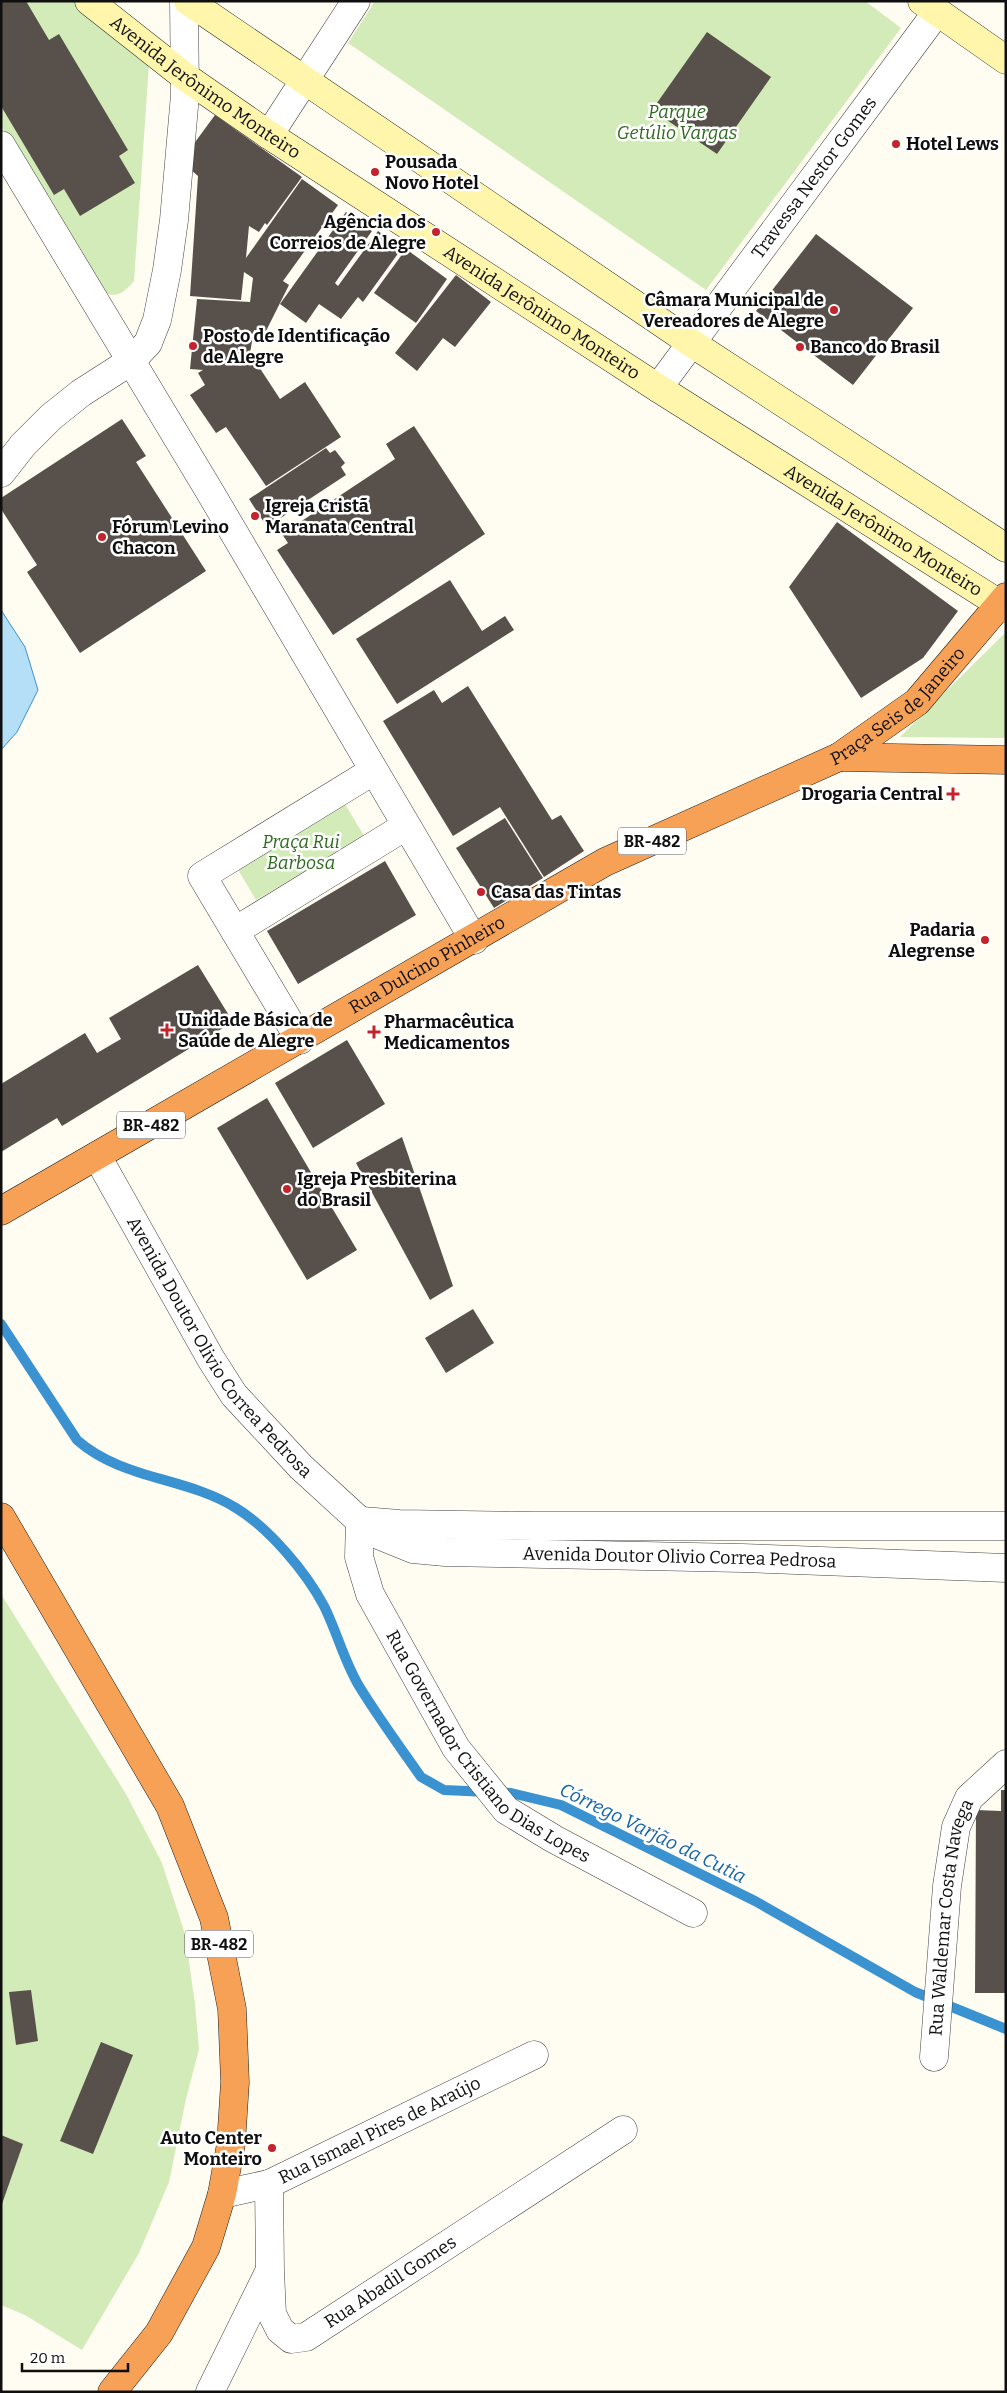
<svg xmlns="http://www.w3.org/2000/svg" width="1007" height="2393" viewBox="0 0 1007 2393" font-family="Bitter,serif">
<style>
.green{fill:#d3ebb9}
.water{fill:#b5def7;stroke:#3a93d0}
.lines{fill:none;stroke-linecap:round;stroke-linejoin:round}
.stream{stroke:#3a93d0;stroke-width:10}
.building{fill:#58504b}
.street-casing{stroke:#424242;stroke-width:29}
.secondary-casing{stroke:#313131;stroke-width:29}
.highway-casing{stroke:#202020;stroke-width:29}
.street{stroke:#fff;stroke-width:28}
.secondary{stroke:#fff6ac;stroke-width:28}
.highway{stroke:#f7a157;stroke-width:28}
.poi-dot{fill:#c3232a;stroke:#fff;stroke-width:2}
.labels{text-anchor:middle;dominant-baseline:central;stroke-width:5;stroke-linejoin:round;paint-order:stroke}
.shield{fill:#fff;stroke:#575757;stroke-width:1}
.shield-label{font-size:16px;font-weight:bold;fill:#0f0f0f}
.street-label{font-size:18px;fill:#0f0f0f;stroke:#fff}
.park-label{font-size:18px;font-style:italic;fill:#2c691d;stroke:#fff}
.poi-label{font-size:18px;font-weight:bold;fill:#0f0f0f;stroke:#fff;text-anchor:start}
.water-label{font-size:19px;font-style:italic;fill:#1565a4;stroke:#fff}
</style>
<rect width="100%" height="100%" fill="#fffcf1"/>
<g class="green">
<path d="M1,1H74L137,48L149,64L134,281C120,298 111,299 93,286L1,125Z"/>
<polygon points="375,1 865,1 901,28 706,290 348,43"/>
<polygon points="1006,632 1006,738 900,737"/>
<polygon points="345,804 364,836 256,900 237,868"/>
<polygon points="1,1594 126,1794 162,1863 185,1934 195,2004 199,2049 186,2099 169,2182 139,2253 82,2350 25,2315 1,2305"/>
</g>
<polygon class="water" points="1,610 25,647 38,690 17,732 1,750"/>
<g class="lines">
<path class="stream" d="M1,1324L77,1440C122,1480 187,1477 236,1508C269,1528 306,1572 324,1606C337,1632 344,1661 359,1686C378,1717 400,1747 421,1777L444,1790L511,1793L561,1805L755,1901L915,1992L1006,2029"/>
</g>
<g class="building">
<polygon points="1,1 26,1 49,40 59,34 128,150 119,156 135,183 80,216 64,189 54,195 1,106"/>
<polygon points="707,32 771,77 717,154 652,110"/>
<polygon points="215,115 302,177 267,225 265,223 259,232 249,226 246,258 302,179 338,205 283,281 289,285 265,333 254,330 250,353 280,399 305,382 341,437 266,486 226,427 216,433 190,395 205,385 198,373 203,370 190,369 197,299 250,302 253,278 244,272 241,300 190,296 198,176 191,170 193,145"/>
<polygon points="346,212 372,231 335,283 338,286 378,231 402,248 363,302 358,297 341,319 319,304 306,323 280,304"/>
<polygon points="816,234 913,308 853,385 756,311"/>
<polygon points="406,249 447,279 416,323 374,293"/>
<polygon points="456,275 491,302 455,347 443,338 417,371 395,353"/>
<polygon points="122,419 146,456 136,462 206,571 80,653 27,572 37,565 1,509 1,498"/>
<polygon points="414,426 485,534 333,635 277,550 288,543 282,534 395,459 386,444"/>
<polygon points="326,448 330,453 335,450 345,463 341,467 346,475 267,527 249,499"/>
<polygon points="837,522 958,611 923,658 861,698 789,587"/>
<polygon points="450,580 482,631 505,616 514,630 397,704 356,639"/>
<polygon points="468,686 552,820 561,815 584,851 544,877 500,807 453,836 383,721 434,690 442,703"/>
<polygon points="505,818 543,878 494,908 456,848"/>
<polygon points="385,861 416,915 298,984 267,931"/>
<polygon points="198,965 233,1022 62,1126 57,1118 1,1152 1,1084 85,1033 97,1053 121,1039 109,1018"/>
<polygon points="347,1040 385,1104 313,1148 275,1083"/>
<polygon points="267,1098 357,1250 307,1280 217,1128"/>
<polygon points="402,1137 453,1286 430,1300 356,1163"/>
<polygon points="473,1309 494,1343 446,1373 425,1338"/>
<polygon points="1001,1790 1006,1790 1006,1993 975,1993 976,1810 1001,1811"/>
<polygon points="31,1990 38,2041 16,2045 9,1992"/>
<polygon points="101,2042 133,2055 93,2154 60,2141"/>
<polygon points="1,2135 23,2144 2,2204 1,2204"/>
</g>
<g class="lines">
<defs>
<g id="street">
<polyline points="269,135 356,1"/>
<polyline points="1,145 207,487 474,940"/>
<path id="s1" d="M658,388L937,12"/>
<polyline points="1,473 23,445 51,417 81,393 131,361 148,343 157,320 167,270 174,220 185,95 184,1"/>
<polyline points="235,931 406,826"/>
<polyline points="300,1040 202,876 373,771"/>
<path id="s2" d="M97,1156L211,1359L234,1395L301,1467L360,1521L381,1536L413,1549L445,1552L742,1558L1006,1568"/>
<path id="s3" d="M360,1521L359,1557L370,1594L456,1748L506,1810L554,1839L693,1913"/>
<polyline points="362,1521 399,1524 535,1526 1006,1526"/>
<path id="s4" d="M934,2057L947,1886L956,1827L969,1798L1006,1764"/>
<path id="s5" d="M269,2184L270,2271L272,2314L280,2330L291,2339L306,2337L623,2130"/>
<path id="s6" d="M222,2194L269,2184L534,2055"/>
<polyline points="210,2392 269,2272"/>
</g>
<g id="secondary">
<path id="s7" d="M89,1L184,76L269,135L658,388L1006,608"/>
<polyline points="188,1 690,342 1006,548"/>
<polyline points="922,1 1006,60"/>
</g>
<g id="highway">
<polyline points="839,757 1006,760"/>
<path id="s8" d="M1,1211L605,862L839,757L917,702L1006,597"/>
<polyline points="1,1517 170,1806 214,1918 232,2009 235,2082 231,2144 222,2194 206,2247 159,2333 112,2392"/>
</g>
</defs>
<use href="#street" class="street-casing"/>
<use href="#secondary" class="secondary-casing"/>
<use href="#highway" class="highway-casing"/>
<use href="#street" class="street"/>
<use href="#secondary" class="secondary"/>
<use href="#highway" class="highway"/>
</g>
<g class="poi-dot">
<circle cx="896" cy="144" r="5"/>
<circle cx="375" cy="172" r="5"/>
<circle cx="436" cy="232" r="5"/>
<circle cx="834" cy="310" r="5"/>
<circle cx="193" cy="346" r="5"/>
<circle cx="800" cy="347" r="5"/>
<circle cx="255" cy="516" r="5"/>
<circle cx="102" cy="537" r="5"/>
<path d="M950.5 786.5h5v5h5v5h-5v5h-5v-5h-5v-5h5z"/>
<circle cx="481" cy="892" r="5"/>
<circle cx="985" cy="940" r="5"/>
<path d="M164.5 1022.5h5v5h5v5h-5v5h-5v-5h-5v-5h5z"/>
<path d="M371.5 1024.5h5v5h5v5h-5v5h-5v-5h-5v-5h5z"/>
<circle cx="287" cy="1189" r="5"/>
<circle cx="272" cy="2148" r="5"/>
</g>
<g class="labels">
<g class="shield">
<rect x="618" y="827.5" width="68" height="27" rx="4"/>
<rect x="117" y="1111.5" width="68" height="27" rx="4"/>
<rect x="185" y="1930.5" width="68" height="27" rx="4"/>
</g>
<g class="shield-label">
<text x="652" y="841">BR-482</text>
<text x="151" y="1125">BR-482</text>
<text x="219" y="1944">BR-482</text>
</g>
<g class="street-label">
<text stroke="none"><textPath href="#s7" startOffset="145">Avenida Jerônimo Monteiro</textPath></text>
<text stroke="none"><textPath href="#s1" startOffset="262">Travessa Nestor Gomes</textPath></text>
<text stroke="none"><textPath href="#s7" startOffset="550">Avenida Jerônimo Monteiro</textPath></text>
<text stroke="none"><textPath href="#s7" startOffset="955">Avenida Jerônimo Monteiro</textPath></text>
<text stroke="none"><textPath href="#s8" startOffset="1032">Praça Seis de Janeiro</textPath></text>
<text stroke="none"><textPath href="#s8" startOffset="492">Rua Dulcino Pinheiro</textPath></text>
<text stroke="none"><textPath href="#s2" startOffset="228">Avenida Doutor Olivio Correa Pedrosa</textPath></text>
<text stroke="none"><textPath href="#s2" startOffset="781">Avenida Doutor Olivio Correa Pedrosa</textPath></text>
<text stroke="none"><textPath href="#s3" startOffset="272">Rua Governador Cristiano Dias Lopes</textPath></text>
<text stroke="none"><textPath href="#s4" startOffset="141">Rua Waldemar Costa Navega</textPath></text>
<text stroke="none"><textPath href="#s6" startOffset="171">Rua Ismael Pires de Araújo</textPath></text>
<text stroke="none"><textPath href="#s5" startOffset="278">Rua Abadil Gomes</textPath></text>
</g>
<g class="park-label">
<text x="677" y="112">Parque<tspan x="677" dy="21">Getúlio Vargas</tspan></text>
<text x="301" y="842">Praça Rui<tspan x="301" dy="21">Barbosa</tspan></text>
</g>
<g class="poi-label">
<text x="906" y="144">Hotel Lews</text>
<text x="385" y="162">Pousada<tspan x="385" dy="21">Novo Hotel</tspan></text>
<text x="426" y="222" text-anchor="end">Agência dos<tspan x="426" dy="21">Correios de Alegre</tspan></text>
<text x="824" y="300" text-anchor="end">Câmara Municipal de<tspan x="824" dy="21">Vereadores de Alegre</tspan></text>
<text x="203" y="336">Posto de Identificação<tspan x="203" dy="21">de Alegre</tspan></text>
<text x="810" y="347">Banco do Brasil</text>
<text x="265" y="506">Igreja Cristã<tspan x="265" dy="21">Maranata Central</tspan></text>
<text x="112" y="527">Fórum Levino<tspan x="112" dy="21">Chacon</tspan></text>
<text x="943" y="794" text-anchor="end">Drogaria Central</text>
<text x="491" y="892">Casa das Tintas</text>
<text x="975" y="930" text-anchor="end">Padaria<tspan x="975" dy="21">Alegrense</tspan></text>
<text x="178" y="1020">Unidade Básica de<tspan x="178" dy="21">Saúde de Alegre</tspan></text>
<text x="384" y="1022">Pharmacêutica<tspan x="384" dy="21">Medicamentos</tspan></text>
<text x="297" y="1179">Igreja Presbiterina<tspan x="297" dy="21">do Brasil</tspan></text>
<text x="262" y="2138" text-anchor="end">Auto Center<tspan x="262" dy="21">Monteiro</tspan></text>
</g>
<g class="water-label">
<text transform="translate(653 1833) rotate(26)">Córrego Varjão da Cutia</text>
</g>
</g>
<rect width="1007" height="2393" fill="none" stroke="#0f0f0f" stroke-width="5"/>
<path d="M22 2363v8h106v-8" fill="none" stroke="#0f0f0f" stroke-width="2.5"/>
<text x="30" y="2363" font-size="15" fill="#0f0f0f" stroke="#ffffff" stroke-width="4" paint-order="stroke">20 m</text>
</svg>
